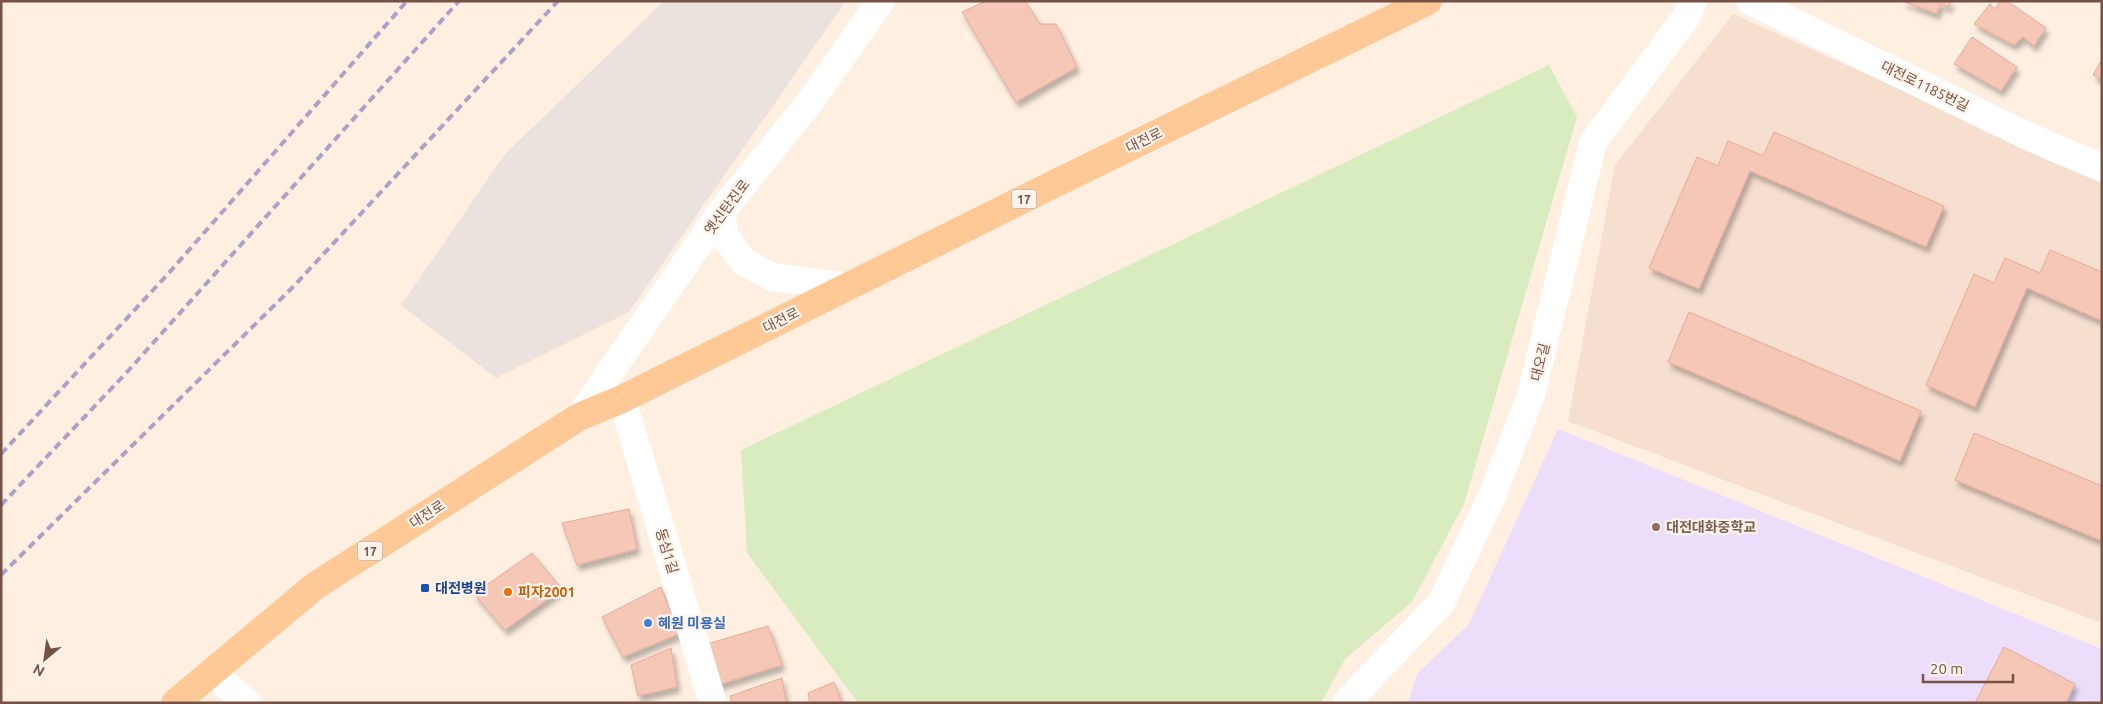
<svg xmlns="http://www.w3.org/2000/svg" width="2103" height="704" viewBox="0 0 2103 704" font-family="Ubuntu,'Noto Sans KR',sans-serif">
<style>
.residential{fill:#f6dfcf}
.industrial{fill:#ece2dd}
.education{fill:#ecdefa}
.green{fill:#d8ecbf}
.building{fill:#f5c7b7;stroke:#e8aa97;filter:url(#shadow)}
.lines{fill:none;stroke-linecap:round;stroke-linejoin:round}
.minor{stroke:#fff;stroke-width:28}
.major{stroke:#ffc997;stroke-width:28}
.rail{stroke:#afa0c7;stroke-width:4;stroke-dasharray:8 5;stroke-linecap:butt}
.education-dot{fill:#8d6e63;stroke:#fff3e9;stroke-width:2}
.transit-dot{fill:#1a4fb4;stroke:#fff3e9;stroke-width:2}
.food-dot{fill:#e8710a;stroke:#fff3e9;stroke-width:2}
.shop-dot{fill:#3f7fe0;stroke:#fff3e9;stroke-width:2}
.labels{text-anchor:middle;dominant-baseline:central;stroke-width:4.5;stroke-linejoin:round;paint-order:stroke}
.shield{fill:#fff3e9;stroke:#9f8277;stroke-width:1}
.shield-label{font-size:12px;font-weight:bold;fill:#765146}
.street-label{font-size:14px;fill:#765146;stroke:#fff3e9}
.education-label{font-size:14px;font-weight:bold;fill:#785e54;stroke:#fff3e9;text-anchor:start}
.transit-label{font-size:14px;font-weight:bold;fill:#164399;stroke:#fff3e9;text-anchor:start}
.food-label{font-size:14px;font-weight:bold;fill:#c56008;stroke:#fff3e9;text-anchor:start}
.shop-label{font-size:14px;font-weight:bold;fill:#366cbe;stroke:#fff3e9;text-anchor:start}
</style>
<defs>
<filter id="shadow"><feDropShadow dx="3" dy="5.5" stdDeviation="2.5" flood-color="#0004"/></filter>
</defs>
<rect width="100%" height="100%" fill="#feefe1"/>
<polygon class="residential" points="1733,14 2102,180 2102,623 1568,421 1615,165"/>
<polygon class="industrial" points="664,1 846,1 629,312 496,378 401,305 505,154"/>
<polygon class="education" points="1558,429 2102,649 2102,703 1408,703 1417,674 1469,624"/>
<polygon class="green" points="1549,65 1577,117 1464,504 1412,602 1345,659 1321,703 858,703 747,553 741,450"/>
<g class="building">
<polygon points="986,1 1025,1 1040,24 1056,24 1077,67 1016,102 962,12"/>
<polygon points="1902,1 1951,1 1949,7 1940,4 1937,14"/>
<polygon points="2000,1 2007,1 2046,28 2034,46 2023,37 2014,45 1974,24 1990,4 1995,9"/>
<polygon points="1972,37 2017,67 2001,91 1954,64"/>
<polygon points="2102,59 2102,80 2093,75"/>
<polygon points="1774,132 1944,206 1926,247 1750,171 1699,289 1649,268 1697,157 1718,166 1728,141 1763,156"/>
<polygon points="2050,250 2102,272 2102,321 2027,288 1975,407 1926,385 1974,274 1994,283 2005,258 2040,273"/>
<polygon points="1689,312 1921,411 1900,461 1668,362"/>
<polygon points="1974,433 2102,486 2102,541 1955,480"/>
<polygon points="629,509 637,549 577,565 562,523"/>
<polygon points="532,553 562,589 505,630 474,594"/>
<polygon points="661,587 679,634 623,657 602,617"/>
<polygon points="768,626 782,665 718,685 704,645"/>
<polygon points="2004,647 2075,684 2066,703 1975,703"/>
<polygon points="671,648 677,687 638,696 631,665"/>
<polygon points="782,678 786,703 732,703 730,696"/>
<polygon points="834,682 842,703 810,703 808,693"/>
</g>
<g class="lines">
<g class="minor">
<polyline points="1750,1 2025,135 2102,168"/>
<polyline points="721,212 725,237 744,262 772,277 847,287"/>
<polyline points="622,399 713,703"/>
<polyline points="579,417 721,212 809,103 881,1"/>
<polyline points="213,673 247,703"/>
<polyline points="1346,703 1441,603 1492,496 1531,395 1593,142 1687,16 1693,1"/>
</g>
<polyline class="major" points="175,703 315,586 579,417 622,399 1052,185 1428,1"/>
<g class="rail">
<polyline points="1,454 168,274 407,1"/>
<polyline points="1,505 128,371 459,1"/>
<polyline points="1,575 292,288 558,1"/>
</g>
</g>
<circle class="education-dot" cx="1656" cy="527" r="5"/>
<rect class="transit-dot" x="420" y="583" width="10" height="10" rx="2.5"/>
<circle class="food-dot" cx="508" cy="592" r="5"/>
<circle class="shop-dot" cx="648" cy="623" r="5"/>
<g class="labels">
<g class="shield">
<rect x="1011.5" y="189.5" width="25" height="19" rx="4"/>
<rect x="357.5" y="541.5" width="25" height="19" rx="4"/>
</g>
<g class="shield-label">
<text x="1024" y="199">17</text>
<text x="370" y="551">17</text>
</g>
<g class="street-label">
<text transform="translate(1925 86) rotate(26)">대전로1185번길</text>
<text transform="translate(1144 140) rotate(-26)">대전로</text>
<text transform="translate(727 207) rotate(-53)">옛신탄진로</text>
<text transform="translate(781 320) rotate(-27)">대전로</text>
<text transform="translate(1540 362) rotate(-76)">대오길</text>
<text transform="translate(427 514) rotate(-33)">대전로</text>
<text transform="translate(667 551) rotate(73)">동심1길</text>
</g>
<g class="education-label">
<text x="1666" y="527">대전대화중학교</text>
</g>
<g class="transit-label">
<text x="435" y="588">대전병원</text>
</g>
<g class="food-label">
<text x="518" y="592">피자2001</text>
</g>
<g class="shop-label">
<text x="658" y="623">혜원 미용실</text>
</g>
</g>
<rect width="2103" height="704" fill="none" stroke="#765146" stroke-width="5"/>
<g transform="translate(45 659) rotate(209)" stroke="#fff3e9" stroke-width="4" paint-order="stroke">
<path d="M0-4L9 19L0 12L-9 19Z" fill="#765146"/>
<text y="-8" font-size="14" font-weight="bold" text-anchor="middle" fill="#765146">N</text>
</g>
<path d="M1923 674v8h90v-8" fill="none" stroke="#765146" stroke-width="2.5"/>
<text x="1930" y="674" font-size="15" fill="#765146" stroke="#fff3e9" stroke-width="4" paint-order="stroke">20 m</text>
</svg>
